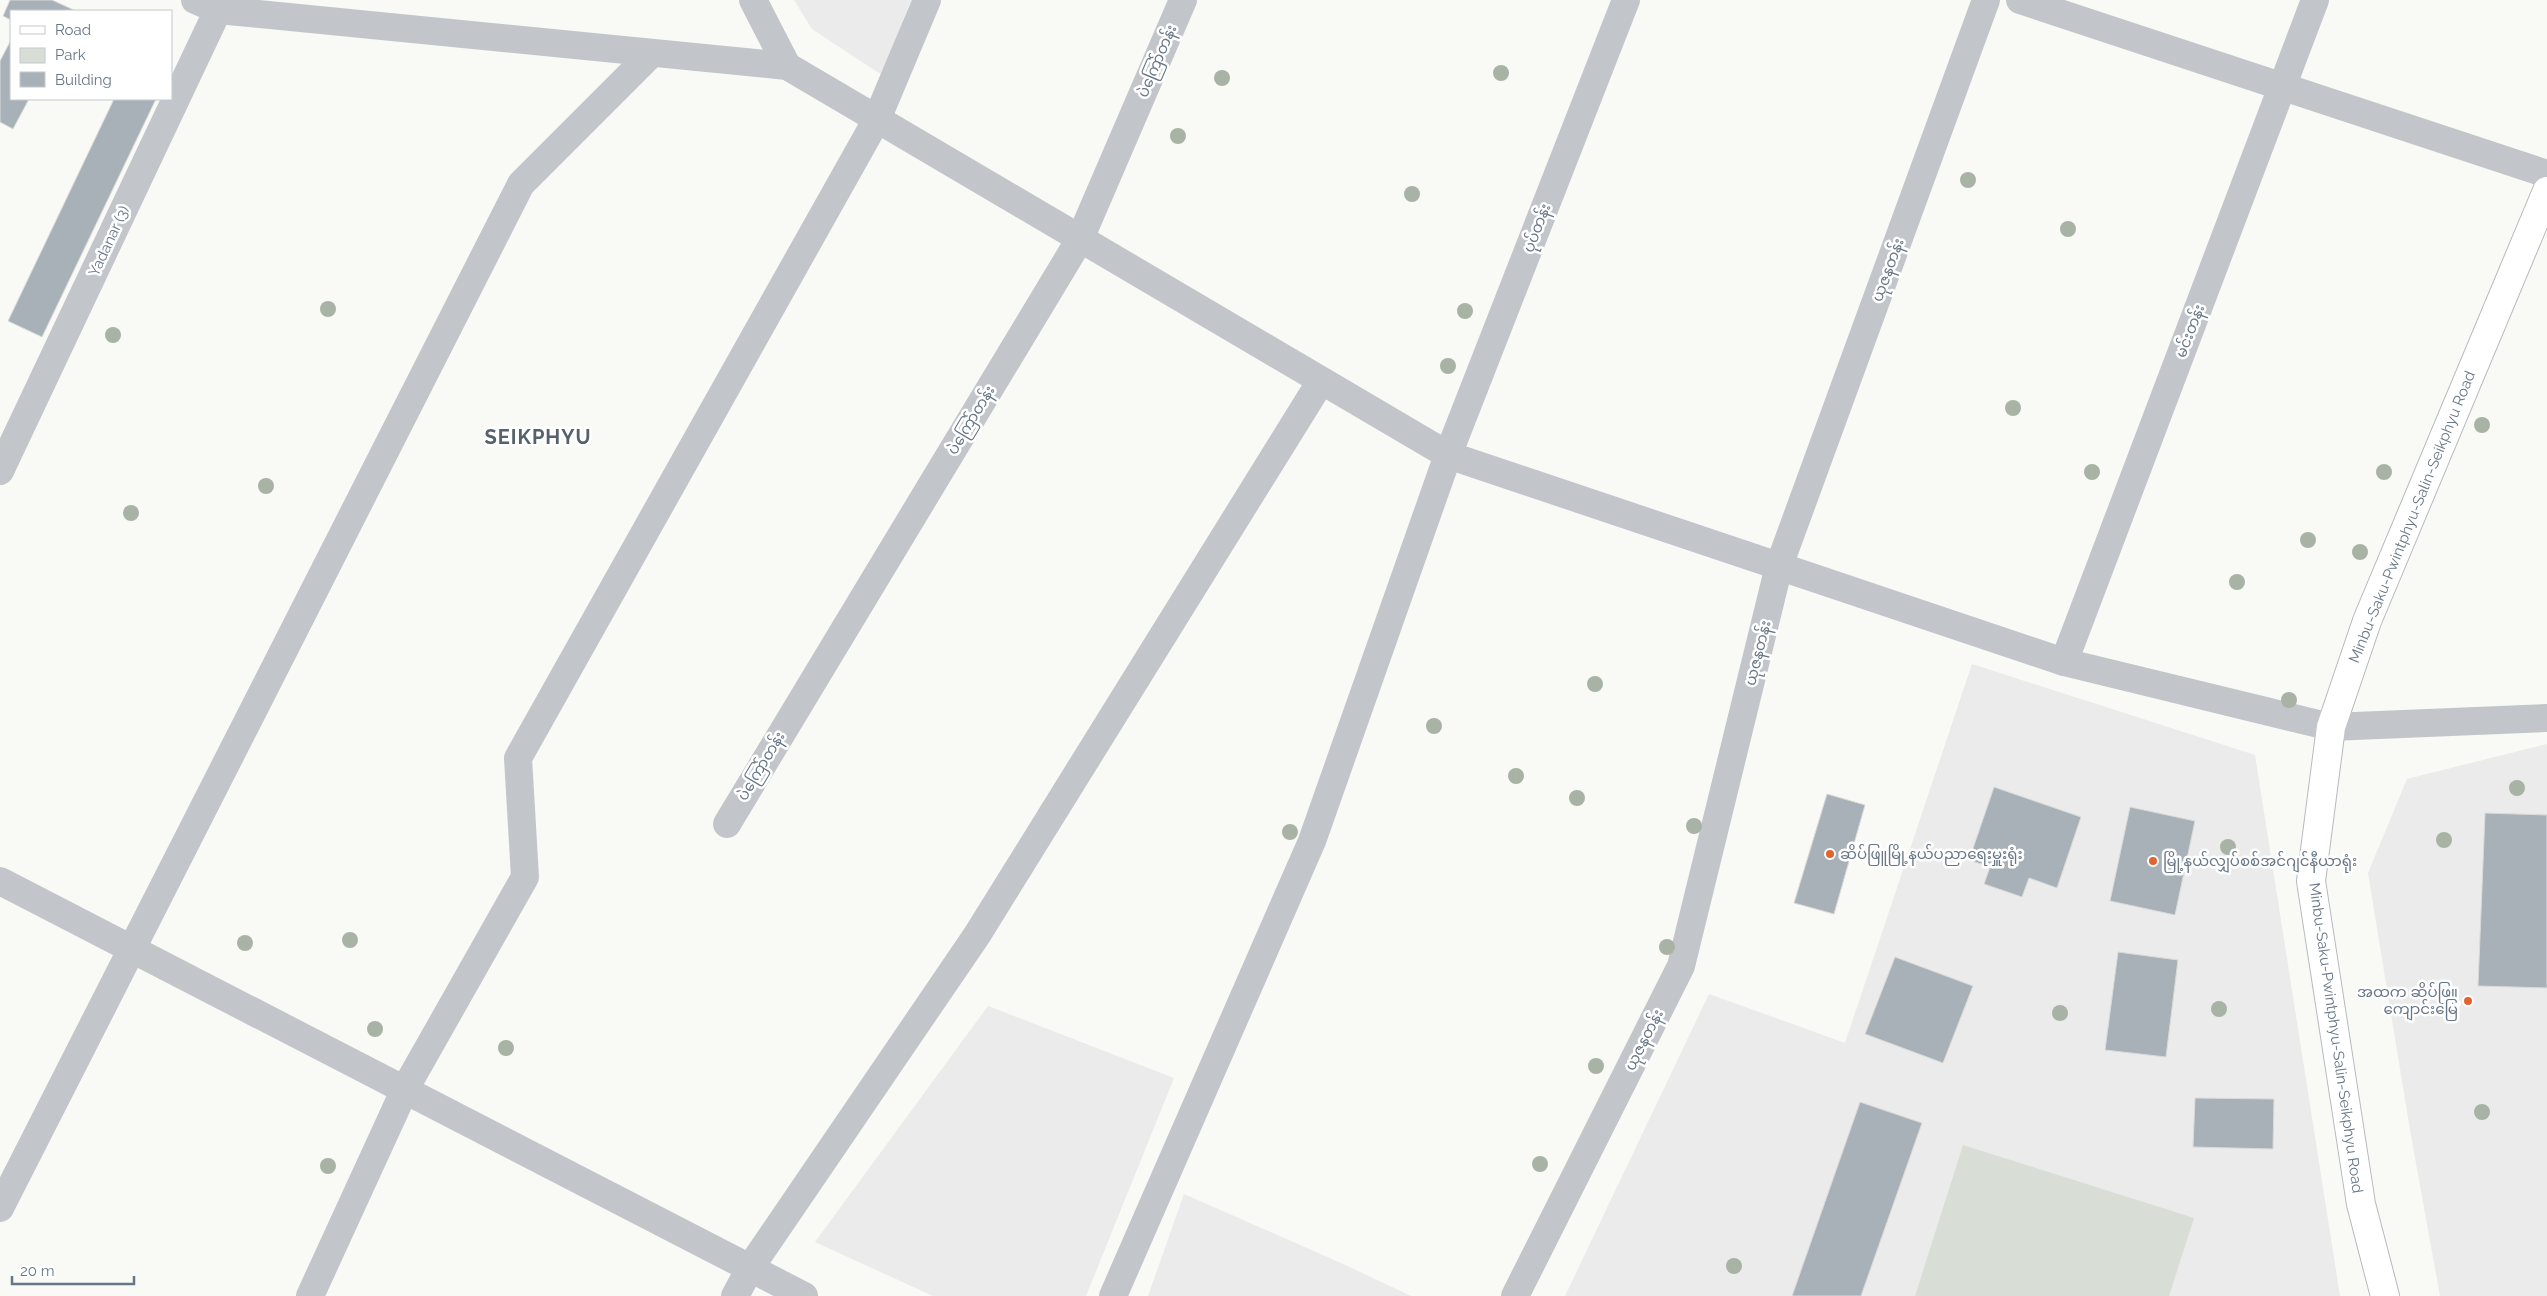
<svg xmlns="http://www.w3.org/2000/svg" width="2547" height="1296" viewBox="0 0 2547 1296" font-family="Raleway,'Noto Sans Myanmar',sans-serif">
<style>
.built{fill:#eaebea}
.green{fill:#d8ded6}
.building{fill:#a9b1b8;stroke:#dadbd9}
.lines{fill:none;stroke-linecap:round;stroke-linejoin:round}
.primary-casing{stroke:#b6babe;stroke-width:30}
.minor{stroke:#c2c6ca;stroke-width:28}
.primary{stroke:#fff;stroke-width:28}
.tree{fill:#a8b3a5}
.poi-dot{fill:#e0642f;stroke:#fff;stroke-width:2}
.labels{text-anchor:middle;dominant-baseline:central;stroke-width:5;stroke-linejoin:round;paint-order:stroke}
.street-label{font-size:15px;fill:#687787;stroke:#fff}
.poi-label{font-size:15px;fill:#687787;stroke:#fff;text-anchor:start}
.district-label{font-size:20px;font-weight:bold;letter-spacing:1px;fill:#56616c;stroke:#fff}
</style>
<rect width="100%" height="100%" fill="#f9f9f6"/>
<g class="built">
<polygon points="794,0 911,0 882,75 812,29"/>
<polygon points="1972,664 2255,755 2340,1296 1565,1296 1709,994 1845,1043"/>
<polygon points="2547,744 2547,1296 2440,1296 2410,1130 2368,873 2407,779"/>
<polygon points="988,1006 1174,1078 1086,1296 933,1296 815,1242"/>
<polygon points="1184,1194 1341,1263 1411,1296 1148,1296"/>
</g>
<polygon class="green" points="1963,1145 2194,1218 2169,1296 1915,1296"/>
<g class="building">
<polygon points="10,0 52,0 76,11 11,11 11,20 3,16"/>
<polygon points="11,40 11,99 29,99 13,129 0,122 0,61"/>
<polygon points="114,99 156,99 42,337 8,321"/>
<polygon points="1994,787 2081,817 2057,888 2029,878 2022,897 1984,884 1990,867 1969,860"/>
<polygon points="1827,794 1865,805 1834,914 1794,903"/>
<polygon points="2130,807 2195,821 2175,915 2110,901"/>
<polygon points="2485,813 2547,815 2547,988 2478,986"/>
<polygon points="2118,952 2178,960 2166,1057 2105,1050"/>
<polygon points="1895,957 1973,986 1943,1063 1865,1034"/>
<polygon points="2195,1098 2274,1099 2273,1149 2193,1147"/>
<polygon points="1860,1102 1922,1123 1861,1296 1792,1296"/>
</g>
<g class="lines">
<defs>
<polyline id="primary" points="2385,1296 2361,1204 2311,881 2331,727 2367,621 2547,191"/>
</defs>
<use href="#primary" class="primary-casing"/>
<g class="minor">
<polyline points="195,0 218,10 787,66 1448,455 2064,662 2331,727 2547,718"/>
<polyline points="753,0 787,66"/>
<polyline points="2020,0 2547,174"/>
<polyline points="0,471 218,10"/>
<polyline points="2064,662 2315,0"/>
<polyline points="727,824 1080,239 1183,0"/>
<polyline points="0,881 804,1296"/>
<polyline points="0,1208 521,184 652,53"/>
<polyline points="310,1296 405,1089 525,877 518,758 877,119 927,0"/>
<polyline points="735,1296 750,1268 977,935 1321,381"/>
<polyline points="1113,1296 1312,841 1448,455 1626,0"/>
<polyline points="1515,1296 1681,966 1779,566 1986,0"/>
</g>
<use href="#primary" class="primary"/>
</g>
<g class="tree">
<circle cx="1501" cy="73" r="8"/>
<circle cx="1222" cy="78" r="8"/>
<circle cx="1178" cy="136" r="8"/>
<circle cx="1968" cy="180" r="8"/>
<circle cx="1412" cy="194" r="8"/>
<circle cx="2068" cy="229" r="8"/>
<circle cx="328" cy="309" r="8"/>
<circle cx="1465" cy="311" r="8"/>
<circle cx="113" cy="335" r="8"/>
<circle cx="1448" cy="366" r="8"/>
<circle cx="2013" cy="408" r="8"/>
<circle cx="2482" cy="425" r="8"/>
<circle cx="2092" cy="472" r="8"/>
<circle cx="2384" cy="472" r="8"/>
<circle cx="266" cy="486" r="8"/>
<circle cx="131" cy="513" r="8"/>
<circle cx="2308" cy="540" r="8"/>
<circle cx="2360" cy="552" r="8"/>
<circle cx="2237" cy="582" r="8"/>
<circle cx="1595" cy="684" r="8"/>
<circle cx="2289" cy="700" r="8"/>
<circle cx="1434" cy="726" r="8"/>
<circle cx="1516" cy="776" r="8"/>
<circle cx="2517" cy="788" r="8"/>
<circle cx="1577" cy="798" r="8"/>
<circle cx="1694" cy="826" r="8"/>
<circle cx="1290" cy="832" r="8"/>
<circle cx="2444" cy="840" r="8"/>
<circle cx="2228" cy="847" r="8"/>
<circle cx="350" cy="940" r="8"/>
<circle cx="245" cy="943" r="8"/>
<circle cx="1667" cy="947" r="8"/>
<circle cx="2219" cy="1009" r="8"/>
<circle cx="2060" cy="1013" r="8"/>
<circle cx="375" cy="1029" r="8"/>
<circle cx="506" cy="1048" r="8"/>
<circle cx="1596" cy="1066" r="8"/>
<circle cx="2482" cy="1112" r="8"/>
<circle cx="1540" cy="1164" r="8"/>
<circle cx="328" cy="1166" r="8"/>
<circle cx="1734" cy="1266" r="8"/>
</g>
<g class="poi-dot">
<circle cx="1830" cy="854" r="5"/>
<circle cx="2153" cy="861" r="5"/>
<circle cx="2468" cy="1001" r="5"/>
</g>
<g class="labels">
<g class="street-label">
<text transform="translate(1157 61) rotate(-67)">ပဲကြော်တန်း</text>
<text transform="translate(1537 228) rotate(-69)">ပုပ်တန်း</text>
<text transform="translate(109 241) rotate(-65)">Yadanar (3)</text>
<text transform="translate(1888 270) rotate(-70)">ယုဇနတန်း</text>
<text transform="translate(2190 331) rotate(-69)">မင်းတန်း</text>
<text transform="translate(971 420) rotate(-59)">ပဲကြော်တန်း</text>
<text transform="translate(2412 517) rotate(-68)">Minbu-Saku-Pwintphyu-Salin-Seikphyu Road</text>
<text transform="translate(1758 653) rotate(-76)">ယုဇနတန်း</text>
<text transform="translate(761 766) rotate(-59)">ပဲကြော်တန်း</text>
<text transform="translate(2336 1038) rotate(82)">Minbu-Saku-Pwintphyu-Salin-Seikphyu Road</text>
<text transform="translate(1644 1040) rotate(-63)">ယုဇနတန်း</text>
</g>
<g class="poi-label">
<text x="1840" y="854">ဆိပ်ဖြူမြို့နယ်ပညာရေးမှူးရုံး</text>
<text x="2163" y="861">မြို့နယ်လျှပ်စစ်အင်ဂျင်နီယာရုံး</text>
<text x="2458" y="992" text-anchor="end">အထက ဆိပ်ဖြူ<tspan x="2458" dy="17">ကျောင်းမြေ</tspan></text>
</g>
<g class="district-label">
<text x="538" y="437">SEIKPHYU</text>
</g>
</g>
<rect x="10" y="10" width="162" height="90" fill="#ffffff" stroke="#c3c9cf"/>
<rect x="20" y="26" width="25" height="8" fill="#ffffff" stroke="#c3c9cf"/>
<text x="55" y="35" font-size="15" fill="#687787">Road</text>
<rect x="20" y="48" width="25" height="15" fill="#d8ded6" stroke="#c3c9cf"/>
<text x="55" y="60" font-size="15" fill="#687787">Park</text>
<rect x="20" y="72" width="25" height="15" fill="#a9b1b8" stroke="#c3c9cf"/>
<text x="55" y="85" font-size="15" fill="#687787">Building</text>
<path d="M12 1276v8h122v-8" fill="none" stroke="#687787" stroke-width="2.5"/>
<text x="20" y="1276" font-size="15" fill="#687787" stroke="#ffffff" stroke-width="4" paint-order="stroke">20 m</text>
</svg>
